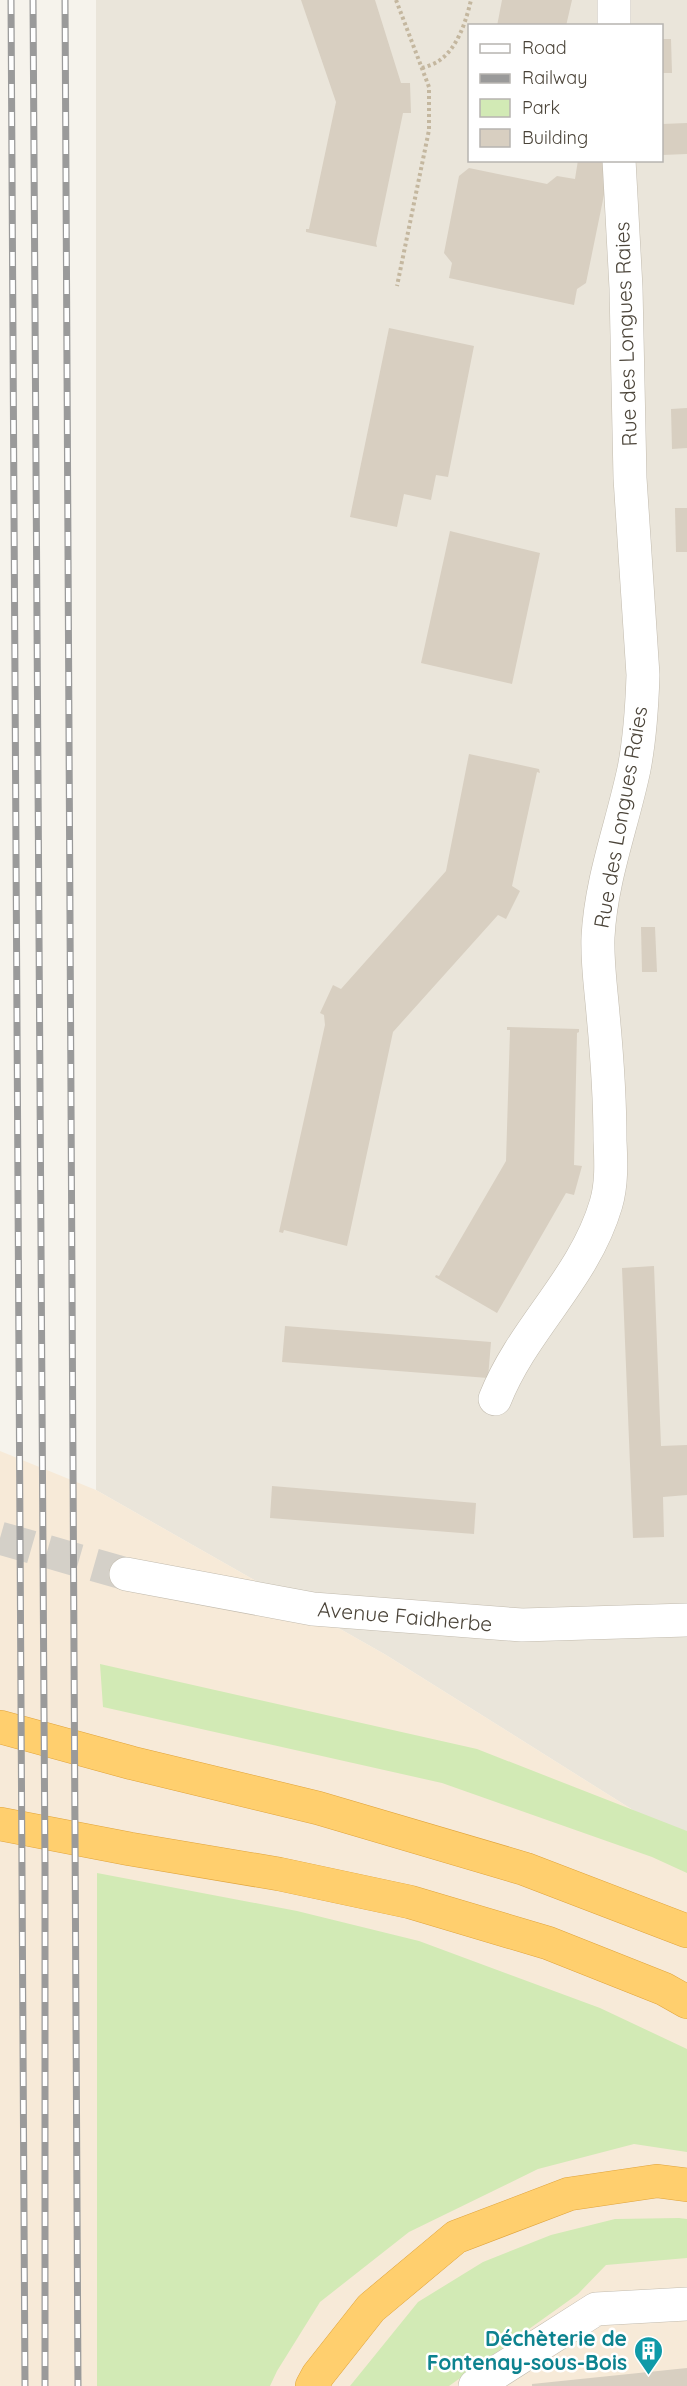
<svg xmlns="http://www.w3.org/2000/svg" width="687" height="2386" viewBox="0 0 687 2386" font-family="Quicksand,sans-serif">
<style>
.residential{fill:#eae5da;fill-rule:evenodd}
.commercial{fill:#f7ead8}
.green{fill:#d2eab5}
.building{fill:#d8cfc1}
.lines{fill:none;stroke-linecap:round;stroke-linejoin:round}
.minor-tunnel{stroke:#d4d0c8;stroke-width:33;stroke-dasharray:33 16;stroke-linecap:butt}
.minor-casing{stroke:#c2bbae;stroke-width:34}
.highway-casing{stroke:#e0a43c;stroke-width:34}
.path{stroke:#c4b79f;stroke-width:4;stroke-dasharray:3 3;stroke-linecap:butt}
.minor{stroke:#fff;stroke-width:33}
.highway{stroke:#ffcf6e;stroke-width:33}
.rail-casing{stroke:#9a9a9a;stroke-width:7}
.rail{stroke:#fff;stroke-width:4.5;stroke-dasharray:14;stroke-linecap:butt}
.labels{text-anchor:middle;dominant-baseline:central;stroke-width:5;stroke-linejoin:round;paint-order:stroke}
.street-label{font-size:21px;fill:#4b4439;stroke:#fff}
.culture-label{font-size:21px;font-weight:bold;fill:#0d838f;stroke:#fff;text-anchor:end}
</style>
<rect width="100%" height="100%" fill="#f6f3ec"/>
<path class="residential" d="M96,0H687V1844L386,1655L96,1490ZM470,26H662V160H470Z"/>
<polygon class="commercial" points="0,1451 96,1490 386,1655 687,1844 687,2386 0,2386"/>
<g class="green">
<polygon points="100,1664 477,1749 687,1831 687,1873 652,1857 442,1783 103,1707"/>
<polygon points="97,1873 297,1911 419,1941 600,2008 687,2049 687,2152 634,2144 538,2169 409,2232 320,2302 277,2371 270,2386 97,2386"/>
<polygon points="679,2218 687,2219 687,2258 606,2265 578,2294 449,2386 350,2386 418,2302 483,2262 551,2235 615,2219"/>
</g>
<g class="building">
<polygon points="301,0 375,0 401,83 410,83 411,113 403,113 376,243 377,247 306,232 306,229 309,229 336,102"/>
<polygon points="502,0 572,0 566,26 497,26"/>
<polygon points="662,39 671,39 672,73 662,73"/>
<polygon points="687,123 687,154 662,155 662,124"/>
<polygon points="578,160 601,160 604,166 606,185 586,283 577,289 574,305 449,278 452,263 444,253 459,176 469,168 547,184 557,176 575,179"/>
<polygon points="389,328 474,346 448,477 436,475 431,500 404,494 397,527 350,517"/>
<polygon points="687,408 687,448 672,449 671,409"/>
<polygon points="675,508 687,508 687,552 676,552"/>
<polygon points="450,531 540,553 512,684 421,663"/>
<polygon points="469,754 539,769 540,773 537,772 512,886 520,891 506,919 498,915 393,1032 347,1246 284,1230 283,1233 279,1232 325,1025 324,1015 320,1013 333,985 341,989 446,871"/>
<polygon points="641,927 655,927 657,972 642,972"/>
<polygon points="507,1027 579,1029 579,1032 577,1033 574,1165 582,1166 574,1195 566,1193 497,1313 435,1277 436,1275 439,1276 506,1161 510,1030 507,1030"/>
<polygon points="654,1266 661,1446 687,1445 687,1495 663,1497 664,1537 633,1538 622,1268"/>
<polygon points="285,1326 491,1342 488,1378 282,1362"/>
<polygon points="272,1486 476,1503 474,1534 270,1518"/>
<polygon points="687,2368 687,2386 532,2386 532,2384"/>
</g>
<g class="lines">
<polyline class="minor-tunnel" points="0,1538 126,1574"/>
<defs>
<g id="minor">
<polyline points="614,0 614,26"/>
<path d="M495,1399C523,1328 584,1279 606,1204C612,1184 611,1161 610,1141C610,1099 607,1056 603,1014C601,989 597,963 598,937C601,879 622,826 634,769C640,738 642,706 643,675L630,478L626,288L619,160"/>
<polyline points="126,1574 313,1609 522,1625 687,1620"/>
<polyline points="475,2386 596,2309 687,2304"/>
</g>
<g id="highway">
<polyline points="0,1727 132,1763 318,1808 525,1869 687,1931"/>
<polyline points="0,1824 130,1849 279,1874 410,1902 548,1943 664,1989 687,2002"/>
<polyline points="312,2386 318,2375 371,2308 456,2237 569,2194 657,2181 687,2185"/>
</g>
</defs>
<use href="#minor" class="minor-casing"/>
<use href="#highway" class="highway-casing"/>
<g class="path">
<polyline points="396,0 429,87 429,130 397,286"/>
<path d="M422,68C428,66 435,64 440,60C458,47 466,21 471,0"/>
</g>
<use href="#minor" class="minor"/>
<use href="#highway" class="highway"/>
<defs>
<g id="rail">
<polyline points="11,0 25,2386"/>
<polyline points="33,0 45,1867 45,2386"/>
<polyline points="65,0 78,2386"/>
</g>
</defs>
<use href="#rail" class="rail-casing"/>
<use href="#rail" class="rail"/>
</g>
<defs>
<symbol id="building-pin" viewBox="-11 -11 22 30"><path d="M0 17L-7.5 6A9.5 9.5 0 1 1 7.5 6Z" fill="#0f9aa8" stroke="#fff"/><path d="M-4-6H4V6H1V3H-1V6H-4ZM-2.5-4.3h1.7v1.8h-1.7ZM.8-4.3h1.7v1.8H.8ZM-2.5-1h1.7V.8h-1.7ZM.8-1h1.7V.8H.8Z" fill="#fff"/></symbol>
</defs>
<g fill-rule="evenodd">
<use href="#building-pin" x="632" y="2334" width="33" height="45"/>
</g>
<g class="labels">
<g class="street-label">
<text transform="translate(625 334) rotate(-92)">Rue des Longues Raies</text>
<text transform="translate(620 817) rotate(-80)">Rue des Longues Raies</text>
<text transform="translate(405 1616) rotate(5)">Avenue Faidherbe</text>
</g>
<g class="culture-label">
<text x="627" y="2338">Déchèterie de<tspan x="627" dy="24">Fontenay-sous-Bois</tspan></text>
</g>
</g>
<rect x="468" y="24" width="195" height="138" fill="#ffffff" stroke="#b7b4b0" stroke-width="1.5"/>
<rect x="480" y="44" width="30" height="9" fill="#ffffff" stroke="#b7b4b0" stroke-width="1.5"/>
<text x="522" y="54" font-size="18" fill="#4b4439">Road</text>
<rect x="480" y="74" width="30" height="9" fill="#9a9a9a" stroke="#b7b4b0" stroke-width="1.5"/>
<text x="522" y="84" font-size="18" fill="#4b4439">Railway</text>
<rect x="480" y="99" width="30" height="18" fill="#d2eab5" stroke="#b7b4b0" stroke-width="1.5"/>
<text x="522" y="114" font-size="18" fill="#4b4439">Park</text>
<rect x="480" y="129" width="30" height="18" fill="#d8cfc1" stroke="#b7b4b0" stroke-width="1.5"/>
<text x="522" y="144" font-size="18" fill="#4b4439">Building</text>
</svg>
